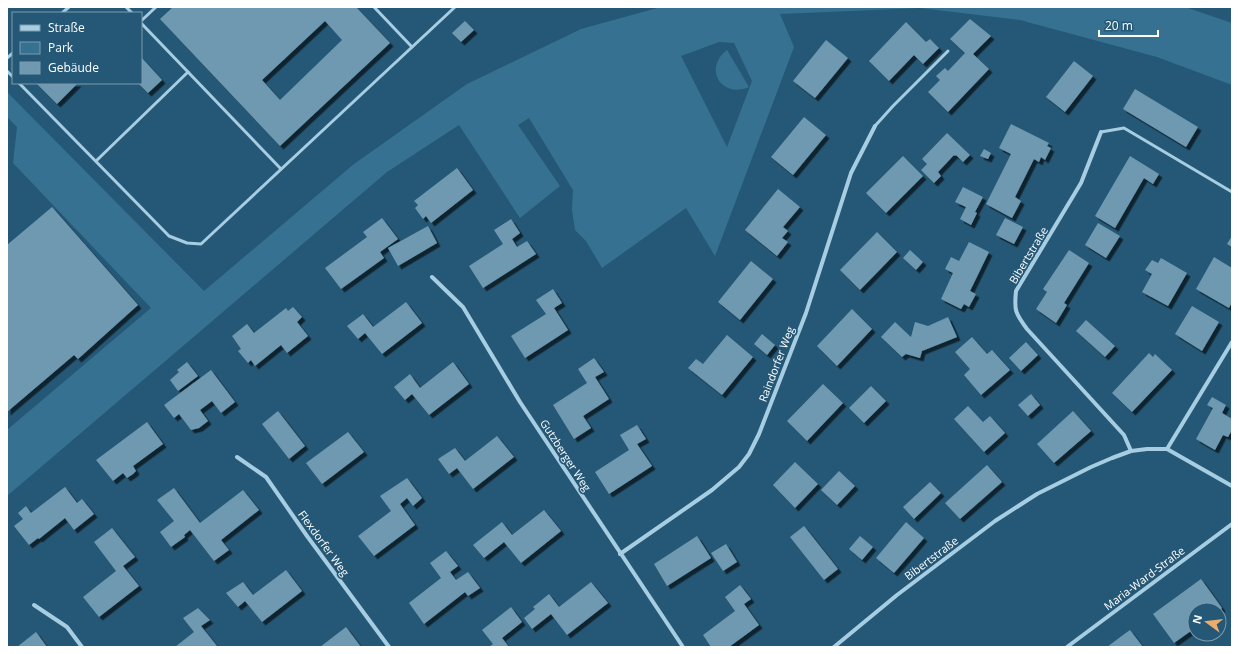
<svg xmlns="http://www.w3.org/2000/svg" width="1239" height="654" viewBox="0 0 1239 654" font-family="'Open Sans',sans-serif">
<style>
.green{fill:#367191;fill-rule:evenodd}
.building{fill:#6e99b1;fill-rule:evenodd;filter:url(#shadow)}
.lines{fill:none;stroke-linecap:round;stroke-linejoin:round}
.service{stroke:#a6cde2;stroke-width:3}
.minor{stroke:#a6cde2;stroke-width:4}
.labels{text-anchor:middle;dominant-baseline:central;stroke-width:3.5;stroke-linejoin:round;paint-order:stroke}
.street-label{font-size:11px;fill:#fff;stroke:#255876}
</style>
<defs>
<filter id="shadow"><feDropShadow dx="3.5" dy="3.5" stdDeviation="0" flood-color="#0009"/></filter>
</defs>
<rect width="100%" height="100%" fill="#255876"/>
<g class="green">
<path d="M661,7H1185L1232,23V85L1157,57L1020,20L920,8L780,14L794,47L715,256L686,208L602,268L586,241L575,230L572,210L573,190L529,118L518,125L560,186L520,218L459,125L387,172L7,496V430L151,308L13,163L17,127L7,117V92L204,291L354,164L467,84L581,29ZM719,42L734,43L752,81L727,147L681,56Z"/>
<path d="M727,50L749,87C721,99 703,68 727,50Z"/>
</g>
<g class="building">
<path d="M173,7H356L390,43L280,146L160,19ZM325,21L342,40L280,100L262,80Z"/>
<polygon points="970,19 991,36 973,54 989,69 948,112 928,92 940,80 936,76 945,68 948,71 965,53 950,39"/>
<polygon points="465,21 474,30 461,42 452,33"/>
<polygon points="906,22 926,42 930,39 939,48 923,64 914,55 889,81 869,61"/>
<polygon points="826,40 848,58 815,98 793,81"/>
<polygon points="141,57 162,80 148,93 138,83 141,83"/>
<polygon points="1074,61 1093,76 1065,112 1046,97"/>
<polygon points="37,83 78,83 57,104 37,84"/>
<polygon points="1135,89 1198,127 1186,147 1123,109"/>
<polygon points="804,117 826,135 793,175 771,157"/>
<polygon points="1011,124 1049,143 1047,146 1051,148 1045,160 1041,157 1039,162 1034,159 1015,197 1021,201 1012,218 986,204 1011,154 999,148"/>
<polygon points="947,133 970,155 963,162 956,155 955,156 954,155 938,172 941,176 934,183 921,170 927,164 922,159"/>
<polygon points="984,149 991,153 988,159 980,156"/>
<polygon points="903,156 923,176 886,213 866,193"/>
<polygon points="1130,156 1159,174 1153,184 1144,178 1115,228 1095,216"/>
<polygon points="457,168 473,190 431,223 426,216 423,219 415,208 418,205 414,201"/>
<polygon points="963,187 983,197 975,212 977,213 971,225 960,219 966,207 955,202"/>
<polygon points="778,189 800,207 783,227 788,231 782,238 788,242 777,256 745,230"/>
<polygon points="52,207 138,305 78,359 74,355 7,412 7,245"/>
<polygon points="382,218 398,239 380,252 384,258 341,289 325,268 367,237 363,232"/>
<polygon points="1005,218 1023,227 1014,244 996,235"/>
<polygon points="511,219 520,233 512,239 517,247 527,241 536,254 483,288 469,266 503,244 494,230"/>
<polygon points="1098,223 1120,236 1106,258 1085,245"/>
<polygon points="428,226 437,243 398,266 388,248"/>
<polygon points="877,232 897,252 860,290 840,270"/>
<polygon points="1232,236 1232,247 1227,244"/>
<polygon points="969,242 989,252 970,291 976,294 969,307 964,304 961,309 941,299 953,273 945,269 951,257 959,261"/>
<polygon points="910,250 923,262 916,270 903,258"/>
<polygon points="1069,250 1089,263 1064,303 1067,305 1056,323 1036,309 1047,292 1043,289"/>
<polygon points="1214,257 1232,268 1232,302 1229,308 1196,289"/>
<polygon points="1161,258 1187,273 1168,306 1142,292 1152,274 1145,270 1152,260 1158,263"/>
<polygon points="751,261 773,279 740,320 718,302"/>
<polygon points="553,289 562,303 554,308 568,330 525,358 511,336 546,314 536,300"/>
<polygon points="406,302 422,323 382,354 365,333 358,339 347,326 363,314 373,327"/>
<polygon points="1192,306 1219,322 1202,351 1175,334"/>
<polygon points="293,307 302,317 297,322 308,336 287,353 281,345 255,366 251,360 248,363 238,351 241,349 232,336 247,324 254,333 286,308 288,311"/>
<polygon points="852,309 872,329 837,366 817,346"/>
<polygon points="948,317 957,337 922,351 920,358 906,354 907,353 902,357 881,337 895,322 911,337 915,322 928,326"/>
<polygon points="1086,320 1115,346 1105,357 1076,331"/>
<polygon points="762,334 775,345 767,355 754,344"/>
<polygon points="727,335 753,357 722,395 688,368 696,359 703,364"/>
<polygon points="972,337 987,354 992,350 1010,370 981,395 964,375 970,369 955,352"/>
<polygon points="1026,342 1038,355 1021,371 1009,358"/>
<polygon points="1149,353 1153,357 1155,354 1172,370 1132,412 1112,393"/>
<polygon points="594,358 604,372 595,377 609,399 583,416 591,428 574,439 553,405 587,383 578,369"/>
<polygon points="187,362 198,376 178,391 170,380 179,372 177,370"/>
<polygon points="453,362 469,384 429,415 412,394 405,400 394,387 410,374 420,388"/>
<polygon points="211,370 235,402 221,413 212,401 200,410 208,421 199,428 191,430 179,414 174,418 164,405"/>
<polygon points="823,384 843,403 807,441 787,421"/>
<polygon points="871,386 886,401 864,423 849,408"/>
<polygon points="1031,394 1040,405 1028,416 1018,405"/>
<polygon points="1212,397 1226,405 1222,413 1232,419 1232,430 1228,437 1223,435 1215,450 1196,439 1213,408 1207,405"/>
<polygon points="968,406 983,422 990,416 1005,433 984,452 954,419"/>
<polygon points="278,411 305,446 289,459 262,424"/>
<polygon points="1073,411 1091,431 1054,463 1037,444"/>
<polygon points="147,422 163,444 133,466 136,471 133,474 127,478 123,473 113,481 96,460"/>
<polygon points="637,425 646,439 637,444 652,466 609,494 595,472 629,450 620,435"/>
<polygon points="348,432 364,452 322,484 306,463"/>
<polygon points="497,436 514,457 473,489 457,468 449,474 438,459 455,448 465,461"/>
<polygon points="795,462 818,484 795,508 773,485"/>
<polygon points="987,465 1002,482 960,519 945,503"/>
<polygon points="839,471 855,486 837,505 821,490"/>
<polygon points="407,478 422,498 413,506 407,498 400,504 415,525 374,556 358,536 391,511 380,496"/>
<polygon points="930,482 941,493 914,519 903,507"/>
<polygon points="65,487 77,503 82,499 94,514 74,530 65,518 39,539 38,538 29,545 14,526 23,519 18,513 26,506 31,513"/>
<polygon points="174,488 200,523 243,490 259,510 221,540 229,550 214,561 190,530 184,535 185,537 171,547 160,532 174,521 157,500"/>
<polygon points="544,510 561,531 521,563 504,542 484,558 473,545 502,522 512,535"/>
<polygon points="906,522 924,538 894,573 876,558"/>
<polygon points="804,526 838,569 824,580 790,537"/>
<polygon points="112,528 135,557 123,566 139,586 99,617 83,597 116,571 94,542"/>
<polygon points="697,536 711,558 667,586 654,564"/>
<polygon points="860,536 873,547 862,560 849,549"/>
<polygon points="726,544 737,562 723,571 711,553"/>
<polygon points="446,551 458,566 450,572 456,580 468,572 480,588 468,596 465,592 424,624 409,603 441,578 430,563"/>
<polygon points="286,570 302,591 262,622 245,601 238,607 226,593 243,582 253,595"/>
<polygon points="1201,579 1222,608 1219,611 1195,610 1195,628 1174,643 1153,614"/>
<polygon points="591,582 608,603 567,635 551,614 532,629 524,618 535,609 533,607 549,594 559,607"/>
<polygon points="740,585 751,599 744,604 759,625 729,647 711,647 703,635 735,611 725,597"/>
<polygon points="511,607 522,622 502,638 509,647 489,647 493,644 482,630"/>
<polygon points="198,608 210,620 201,626 217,646 175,647 194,632 183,618"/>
<polygon points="346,627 361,647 320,647"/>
<polygon points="1130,630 1143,647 1107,647 1123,635"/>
<polygon points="36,632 47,647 17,647"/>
</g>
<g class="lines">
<g class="service">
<polyline points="126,7 132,13"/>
<polyline points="374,7 412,47"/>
<polyline points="62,13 69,7"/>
<polyline points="141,21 156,7"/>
<polyline points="141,23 281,169"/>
<polyline points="7,58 13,53"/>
<polyline points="7,71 13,77"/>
<polyline points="19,83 169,236 187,243 201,244 455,7"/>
<polyline points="875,126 893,106 948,51"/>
<polyline points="1101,132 1124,128 1232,192"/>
<polyline points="96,161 188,72"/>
</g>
<g class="minor">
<path d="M1101,132L1081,183L1016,291C1014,310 1015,313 1027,329L1124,435L1131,451"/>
<polyline points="432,277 463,307 520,402 683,647"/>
<polyline points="1167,449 1232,342"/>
<polyline points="237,457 266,477 307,536 389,647"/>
<polyline points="620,554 712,490 739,467 749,454 759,434 806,313 851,173 875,126"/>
<polyline points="34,605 67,627 82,647"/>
<polyline points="834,647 897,595 995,521 1037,494 1091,467 1112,458 1131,451 1147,449 1167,449 1232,486"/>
<polyline points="1067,647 1232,524"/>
</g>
</g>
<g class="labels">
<g class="street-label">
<text transform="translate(1028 255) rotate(-59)">Bibertstraße</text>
<text transform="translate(776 364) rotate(-69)">Raindorfer Weg</text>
<text transform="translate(566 455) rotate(57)">Gutzberger Weg</text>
<text transform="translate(324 543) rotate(54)">Flexdorfer Weg</text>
<text transform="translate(931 558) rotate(-37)">Bibertstraße</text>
<text transform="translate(1144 578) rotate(-37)">Maria-Ward-Straße</text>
</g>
</g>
<rect width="1239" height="654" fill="none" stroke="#ffffff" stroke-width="16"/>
<rect x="12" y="12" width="130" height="72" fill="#255876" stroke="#7c9bad"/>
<rect x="20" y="25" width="20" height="6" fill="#a6cde2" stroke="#7c9bad"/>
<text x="48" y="32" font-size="12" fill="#ffffff">Straße</text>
<rect x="20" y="42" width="20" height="12" fill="#367191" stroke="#7c9bad"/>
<text x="48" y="52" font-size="12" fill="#ffffff">Park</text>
<rect x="20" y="62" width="20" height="12" fill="#6e99b1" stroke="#7c9bad"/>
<text x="48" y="72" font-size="12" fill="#ffffff">Gebäude</text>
<g transform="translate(1207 622) rotate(285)"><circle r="19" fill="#255876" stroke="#7c9bad"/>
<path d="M0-3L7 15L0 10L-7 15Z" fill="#ebad6b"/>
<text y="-6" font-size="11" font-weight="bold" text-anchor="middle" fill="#ffffff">N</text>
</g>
<path d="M1099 30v6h59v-6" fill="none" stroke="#ffffff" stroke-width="2"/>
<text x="1105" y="30" font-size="12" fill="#ffffff" stroke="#255876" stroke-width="3" paint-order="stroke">20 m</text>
</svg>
